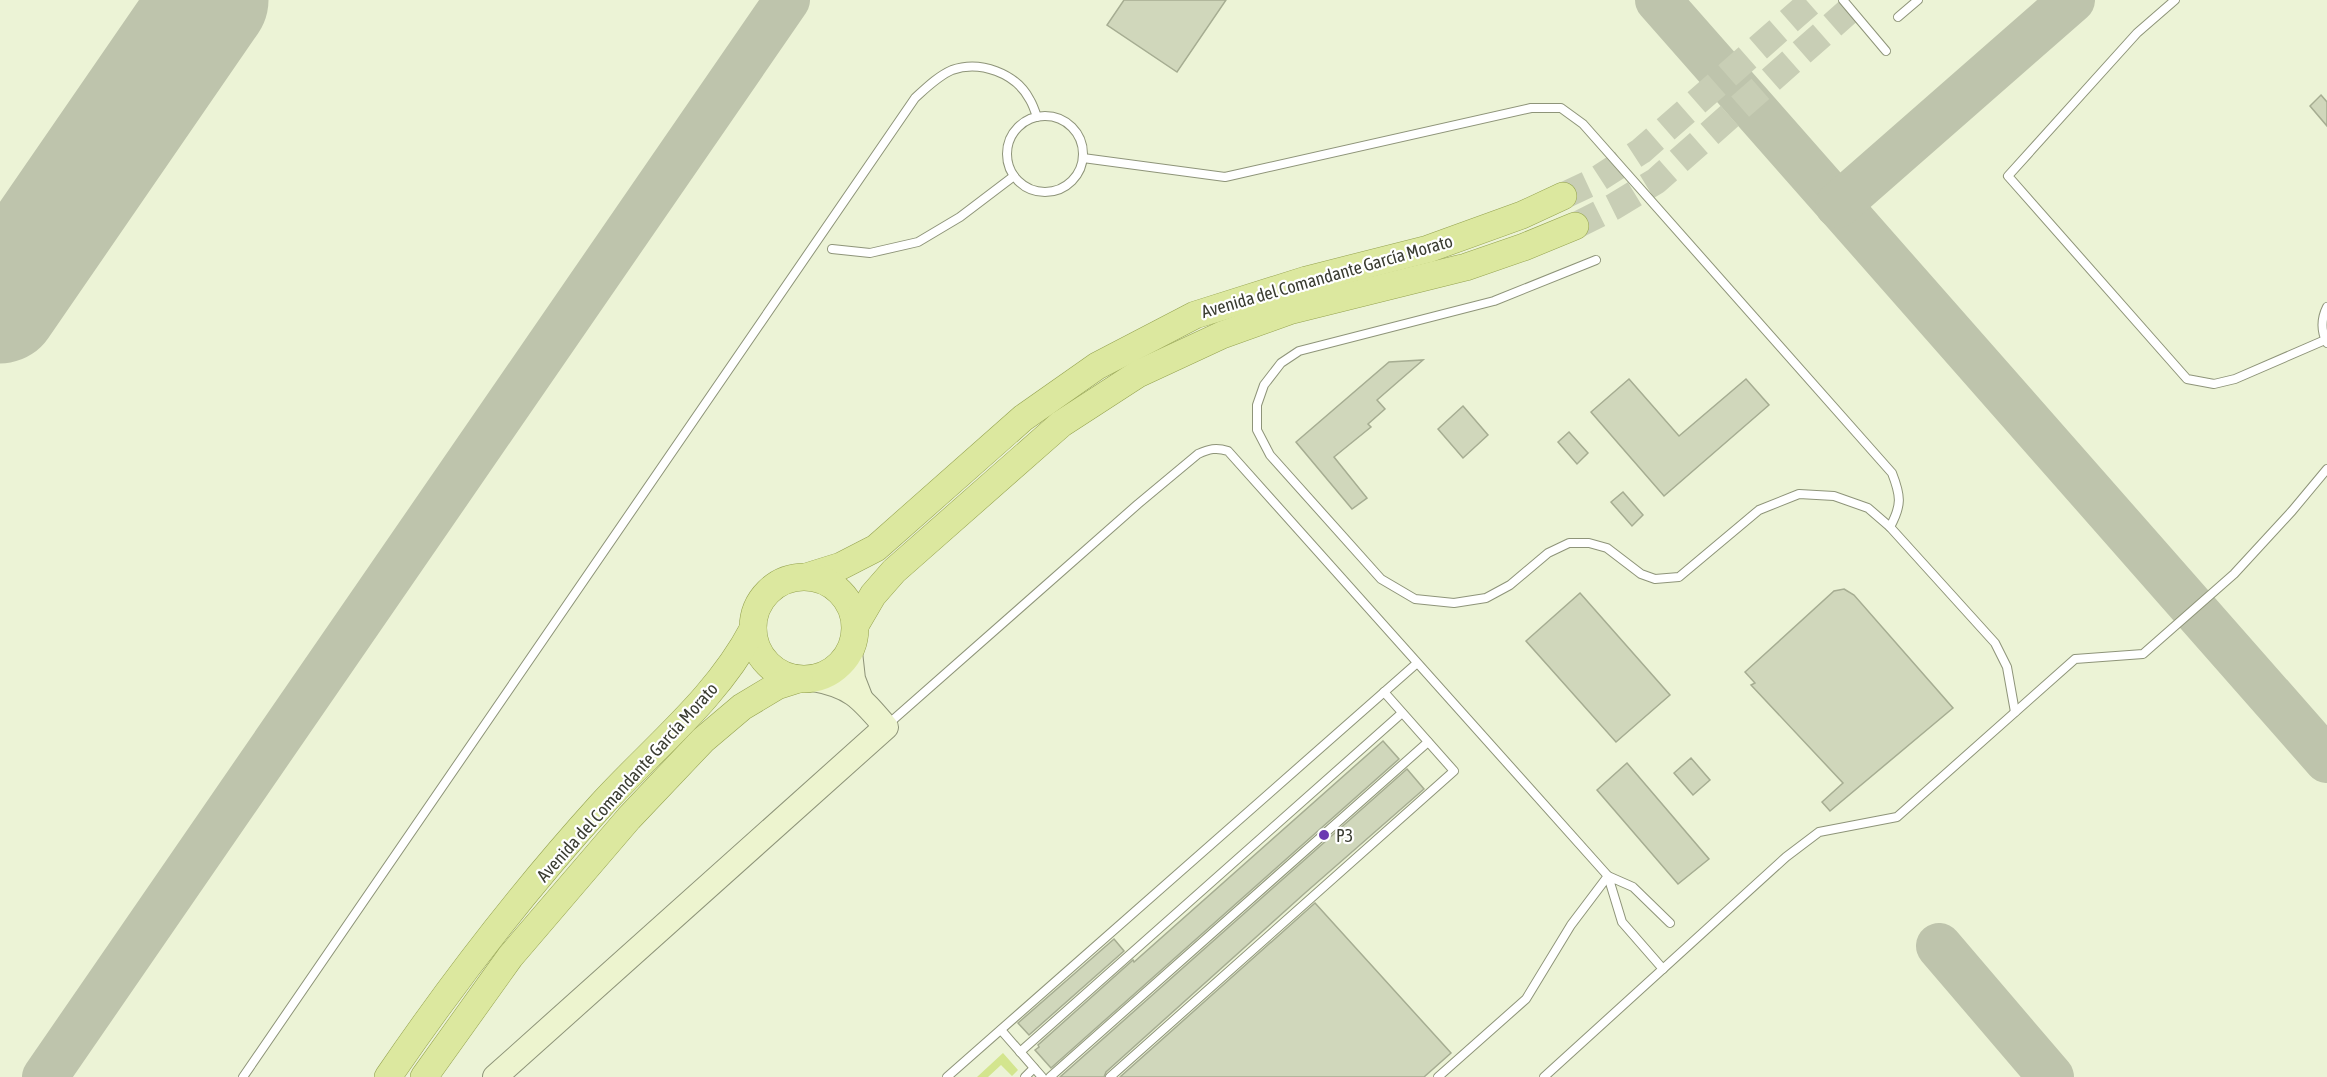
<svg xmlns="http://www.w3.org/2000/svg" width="2327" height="1077" viewBox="0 0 2327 1077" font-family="'Asap Condensed',sans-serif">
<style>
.green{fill:#d3e58e}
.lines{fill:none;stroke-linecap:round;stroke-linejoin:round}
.taxiway{stroke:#bec4ac;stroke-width:46}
.runway{stroke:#bec4ac;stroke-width:117}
.building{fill:#d0d7bb;stroke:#a6ad92;stroke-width:1.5}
.primary-tunnel{stroke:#c8ceb5;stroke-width:27;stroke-dasharray:27 14;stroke-linecap:butt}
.lane-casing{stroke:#8e9479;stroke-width:10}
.secondary-casing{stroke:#8e9479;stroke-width:26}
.primary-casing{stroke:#94a24f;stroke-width:28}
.lane{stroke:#fff;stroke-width:8}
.secondary{stroke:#edf4cf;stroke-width:24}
.primary{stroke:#dce89f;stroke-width:27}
.poi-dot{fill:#6b3ab1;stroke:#fff;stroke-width:2}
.labels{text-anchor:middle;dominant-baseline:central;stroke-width:4.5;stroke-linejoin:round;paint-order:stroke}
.street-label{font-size:18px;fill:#3a3c31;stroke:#fff}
.poi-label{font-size:18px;fill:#3a3c31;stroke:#fff;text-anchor:start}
</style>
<rect width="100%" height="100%" fill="#ecf3d6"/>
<polygon class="green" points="1003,1053 1018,1070 1012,1076 1001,1065 988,1077 977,1077"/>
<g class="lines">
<g class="taxiway">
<polyline points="1658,0 2327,760"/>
<polyline points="1838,205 2072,0"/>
<polyline points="1939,946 2051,1077"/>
<polyline points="45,1077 787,0"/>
</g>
<polyline class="runway" points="0,305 210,0"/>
</g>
<g class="building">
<polygon points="1124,0 1226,0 1177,72 1107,25"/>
<polygon points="2321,95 2327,102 2327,126 2310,106"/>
<polygon points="1423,360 1377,400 1385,409 1368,424 1371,427 1334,457 1367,498 1352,509 1296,442 1389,362"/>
<polygon points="1629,379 1679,436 1746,379 1769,405 1664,496 1591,412"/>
<polygon points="1463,406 1488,435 1463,458 1438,429"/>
<polygon points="1569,432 1588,453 1577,464 1558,442"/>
<polygon points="1623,492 1643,515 1632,526 1611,502"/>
<polygon points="1844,589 1854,595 1953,708 1830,811 1822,802 1843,783 1751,685 1755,683 1745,672 1834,591"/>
<polygon points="1580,593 1670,695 1616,742 1526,641"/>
<polygon points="1383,741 1399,759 1051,1068 1035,1050 1039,1047 1038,1045 1133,960 1134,962"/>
<polygon points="1691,758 1710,780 1693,795 1674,773"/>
<polygon points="1627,763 1709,859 1678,884 1597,790"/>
<polygon points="1407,769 1424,789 1305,893 1106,1072 1104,1077 1060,1077"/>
<polygon points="1315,903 1451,1053 1424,1077 1120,1077"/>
<polygon points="1114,939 1124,951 1029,1035 1018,1023"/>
</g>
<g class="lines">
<g class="primary-tunnel">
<polyline points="1563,196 1593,182 1641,151 1813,0"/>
<polyline points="1575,226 1613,207 1656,181 1861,0"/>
</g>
<defs>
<g id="lane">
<polyline points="1843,0 1886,51"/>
<polyline points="2175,0 2137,33 2008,176 2187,379 2214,384 2235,379 2325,340"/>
<polyline points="1898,17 1918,0"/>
<circle cx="1045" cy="154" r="38"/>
<path d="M1083,158L1225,177L1531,108H1561L1583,124L1892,473C1901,496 1902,505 1890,527"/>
<polyline points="832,249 870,253 918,242 960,217 1014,176"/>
<polyline points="1596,260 1494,301 1299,351 1281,363 1264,385 1257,405 1257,430 1270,455 1381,579 1415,599 1454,603 1486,598 1510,585 1548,553 1569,543 1589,543 1607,548 1641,574 1655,579 1679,577 1759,510 1799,494 1834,496 1868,508 1890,527 1995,643 2007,667 2015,712"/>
<path d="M2327,307C2321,319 2321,331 2327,343"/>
<path d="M886,726L1138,504L1198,454C1209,449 1216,447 1228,451L1608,876L1571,925L1526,999L1438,1077"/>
<polyline points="1663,969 1622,922 1608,876 1633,887 1670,923"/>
<polyline points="1001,1030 1042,1077"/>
<polyline points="1020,1052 1402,713"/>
<path d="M243,1077L915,98C926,88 938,76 952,70C980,60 1016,73 1030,100C1033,105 1035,111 1037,117"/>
<polyline points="947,1077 1416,664"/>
<polyline points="1025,1077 1034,1068"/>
<polyline points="1050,1077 1428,742"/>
<polyline points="1110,1077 1454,771 1384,692"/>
<polyline points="1544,1077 1786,857 1819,832 1897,817 2075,659 2143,654 2234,574 2292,511 2327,469"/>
</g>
<g id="secondary">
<polyline points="850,652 853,679 860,697"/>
<path d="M495,1077L886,727C861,698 852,686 813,679"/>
</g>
<g id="primary">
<polyline points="809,576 841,566 876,548 1023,418 1097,366 1195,315 1306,280 1428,249 1522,215 1563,196"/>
<circle cx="804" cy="628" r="51"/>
<polyline points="856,624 873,595 894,571 1061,424 1138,374 1222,335 1289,311 1466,267 1524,247 1575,226"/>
<path d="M388,1077C453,982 524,890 602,804C654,747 717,698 753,629"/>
<polyline points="424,1077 510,957 629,818 703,740 742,707 777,686 799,679"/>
</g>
</defs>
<use href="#lane" class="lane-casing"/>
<use href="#secondary" class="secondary-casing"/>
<use href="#primary" class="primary-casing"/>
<use href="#lane" class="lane"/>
<use href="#secondary" class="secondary"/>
<use href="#primary" class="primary"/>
</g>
<circle class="poi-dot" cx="1324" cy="835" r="6"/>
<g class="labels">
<g class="street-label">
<text transform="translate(1327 276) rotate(-16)">Avenida del Comandante García Morato</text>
<text transform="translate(627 782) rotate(-48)">Avenida del Comandante García Morato</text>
</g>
<g class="poi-label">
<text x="1336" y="835">P3</text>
</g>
</g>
</svg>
